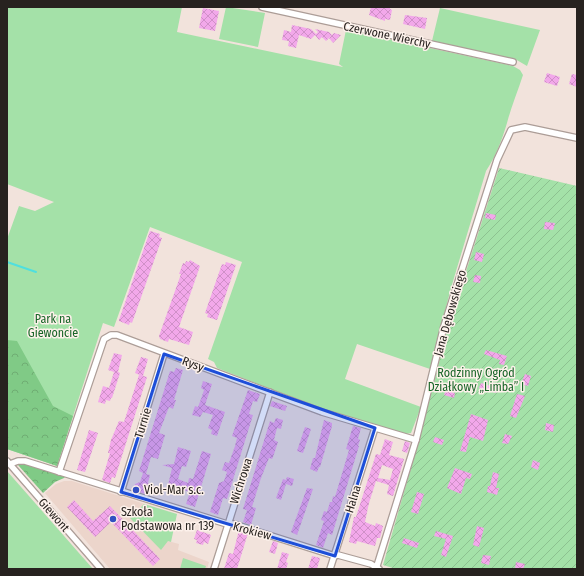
<svg xmlns="http://www.w3.org/2000/svg" width="584" height="576" viewBox="0 0 584 576" font-family="'Fira Sans Condensed',sans-serif">
<style>
.built{fill:#ecd5cb}
.green{fill:#a4e1a8}
.forest{fill:url(#forest-crowns)}
.garden{fill:url(#garden-furrows)}
.lines{fill:none;stroke-linecap:round;stroke-linejoin:round}
.stream{stroke:#4fdfdf;stroke-width:2}
.building{fill:url(#building-cross-hatch);fill-rule:evenodd}
.street-casing{stroke:#ac9d97;stroke-width:8}
.street{stroke:#fff;stroke-width:5.5}
.marked{fill:#1d4ed8;fill-opacity:0.2;stroke:#1d4ed8;stroke-width:3;stroke-linejoin:round}
.poi-dot{fill:#3250c1;stroke:#fdf1eb;stroke-width:1.5}
.labels{text-anchor:middle;dominant-baseline:central;stroke-width:3;stroke-linejoin:round;paint-order:stroke}
.street-label{font-size:12px;fill:#27221f;stroke:#fdf1eb}
.park-label{font-size:12px;fill:#176527;stroke:#fdf1eb}
.poi-label{font-size:12px;fill:#27221f;stroke:#fdf1eb;text-anchor:start}
</style>
<defs>
<pattern id="forest-crowns" width="20" height="18" patternUnits="userSpaceOnUse"><rect width="20" height="18" fill="#80ca86"/><path d="M2 6a3 3 0 1 1 6 0M12 15a3 3 0 1 1 6 0" fill="none" stroke="#6fad73"/></pattern>
<pattern id="garden-furrows" width="10" height="10" patternUnits="userSpaceOnUse"><rect width="10" height="10" fill="#a4e1a8"/><path d="M-1 1l2-2M0 10L10 0M9 11l2-2" fill="none" stroke="#8dc190"/></pattern>
<pattern id="building-cross-hatch" width="8" height="8" patternUnits="userSpaceOnUse"><rect width="8" height="8" fill="#f2a8ea"/><path d="M0 0l8 8M0 8l8-8" fill="none" stroke="#d090c8"/></pattern>
</defs>
<rect width="100%" height="100%" fill="#f2e3dc"/>
<polygon class="built" points="64,481 72,481 167,511 168,541 179,544 178,550 209,562 207,569 110,569 45,493 56,484"/>
<g class="green">
<path d="M7,7H182L177,32L343,67L339,64L346,30L513,66L520,70L523,75C518,91 511,107 507,123C502,140 496,156 486,171L451,288L430,369L357,344L345,379L421,407L411,433L406,434L325,410L217,368L214,362L208,359L242,262L150,227L114,327L103,323L57,466L7,449V239L19,206L35,211L54,202L7,184Z"/>
<polygon points="226,7 265,13 258,47 219,39"/>
<polygon points="440,8 540,30 527,66 515,59 432,41"/>
<polygon points="7,471 93,569 7,569"/>
<polygon points="144,504 177,514 171,542 168,541 161,550 130,518"/>
<polygon points="183,558 206,566 205,569 180,569"/>
</g>
<g class="forest">
<polygon points="7,340 17,341 53,406 73,416 57,466 7,449"/>
<polygon points="21,463 65,477 64,478 55,482 43,493 18,465"/>
</g>
<polygon class="garden" points="499,168 577,186 577,569 396,569 383,565 419,440 447,331"/>
<g class="lines">
<polyline class="stream" points="7,262 36,272"/>
</g>
<g class="building">
<polygon points="371,7 390,7 390,9 392,10 390,20 385,19 385,21 369,15"/>
<polygon points="203,8 219,11 215,31 199,28"/>
<polygon points="405,15 427,18 425,29 403,24"/>
<polygon points="292,25 311,29 316,34 318,32 315,29 329,32 332,35 326,41 322,37 319,40 315,35 311,39 299,35 296,48 288,46 289,41 282,40 284,30 291,32"/>
<polygon points="334,33 341,35 333,43 329,38"/>
<polygon points="547,73 560,77 557,86 544,82"/>
<polygon points="572,74 577,75 577,87 569,84"/>
<polygon points="486,213 496,215 495,220 485,218"/>
<polygon points="545,222 555,223 553,230 544,229"/>
<polygon points="150,231 160,234 159,237 162,238 132,323 130,322 129,325 119,321 119,320"/>
<polygon points="476,252 484,254 482,262 474,260"/>
<polygon points="190,260 200,266 179,327 193,332 189,345 169,339 168,342 160,339 159,336 181,274 179,274 183,263 185,264 186,261 189,262"/>
<polygon points="226,262 236,265 217,320 207,317 208,314 205,313 222,264 225,265"/>
<polygon points="475,275 481,276 480,283 473,282"/>
<polygon points="486,350 507,356 504,365 499,364 500,360 484,354"/>
<polygon points="114,353 122,355 118,372 120,373 112,398 111,398 110,401 106,400 105,404 98,402 103,386 109,388 114,372 108,370"/>
<polygon points="141,357 148,359 143,376 147,377 115,478 112,477 110,483 102,480 110,453 108,453 111,440 119,421 124,422 139,375 142,376 135,373"/>
<polygon points="176,368 183,370 174,400 176,400 173,409 169,407 159,433 165,435 158,459 151,457 146,474 150,475 148,483 151,484 148,495 133,490 135,484 140,482 143,473 139,471 170,371 174,372"/>
<polygon points="525,374 531,376 528,386 521,384"/>
<polygon points="203,381 212,384 205,405 225,412 217,436 211,434 212,430 208,428 213,415 203,412 200,417 192,415 195,406 198,407 201,399 204,390 201,388"/>
<polygon points="481,383 497,388 496,393 479,388"/>
<polygon points="248,390 260,394 257,402 253,401 249,414 253,415 227,499 223,498 218,515 210,512 219,483 224,481 227,472 222,470 225,462 229,463 235,446 237,438 232,436"/>
<polygon points="446,390 455,393 454,398 444,395"/>
<polygon points="517,394 525,396 516,418 510,416"/>
<polygon points="272,401 287,406 285,411 270,406"/>
<polygon points="471,414 488,420 483,441 470,437 466,452 460,451"/>
<polygon points="276,418 283,420 281,429 277,428 274,440 278,442 273,457 272,459 269,458 261,478 252,507 256,508 251,525 243,522 247,510 243,509 270,421 274,423"/>
<polygon points="324,420 332,423 332,426 320,467 319,467 317,472 310,469 313,458 315,458"/>
<polygon points="546,423 554,425 553,432 545,430"/>
<polygon points="353,426 361,428 358,439 360,440 358,446 359,446 332,535 328,533 323,548 316,545 324,521 321,520 324,511 327,512 330,502 332,502 333,496 335,497 349,450 346,449"/>
<polygon points="305,427 311,429 303,453 297,451"/>
<polygon points="89,430 98,433 85,472 77,470"/>
<polygon points="505,434 512,436 508,444 502,443"/>
<polygon points="435,437 444,440 442,445 433,442"/>
<path d="M385,439L393,442L389,455L404,459L393,496L387,494L389,485L376,481L369,503L365,522L375,526L376,523L383,526L380,538H377L375,546L357,541L356,544L349,542L354,517H356L376,454L380,455ZM382,465L393,469L390,480L378,478Z"/>
<polygon points="405,441 410,443 407,453 402,451"/>
<polygon points="178,447 191,451 186,467 182,466 178,479 188,483 189,478 193,479 202,451 211,454 195,507 186,504 190,492 168,485 172,468 162,465 174,464"/>
<polygon points="533,460 540,463 538,470 531,467"/>
<polygon points="455,468 472,474 470,479 466,478 461,494 447,488"/>
<polygon points="493,472 499,474 496,488 499,488 497,495 487,492 488,486 490,486"/>
<polygon points="287,477 294,479 292,486 286,484 281,500 276,498 283,479 286,480"/>
<polygon points="307,488 313,489 297,535 291,532"/>
<polygon points="417,492 424,494 418,514 411,512"/>
<polygon points="74,500 93,521 110,506 160,559 153,566 111,522 95,537 67,507"/>
<polygon points="477,526 484,528 479,547 473,545"/>
<polygon points="197,530 211,535 208,544 204,542 203,545 196,543 197,540 194,539"/>
<polygon points="239,530 248,533 237,569 224,569 229,553 233,554"/>
<polygon points="436,531 453,536 446,557 441,555 446,539 434,536"/>
<polygon points="404,538 419,543 417,548 402,543"/>
<polygon points="273,541 278,543 275,554 269,552"/>
<polygon points="282,552 289,554 286,562 288,563 286,569 277,569"/>
<polygon points="483,555 491,556 489,565 481,563"/>
<polygon points="312,556 320,558 317,569 308,569"/>
<polygon points="516,562 525,564 523,569 515,569"/>
</g>
<g class="lines">
<defs>
<g id="street">
<polyline points="262,7 513,62"/>
<polyline points="7,461 101,569"/>
<polyline points="10,464 18,461 25,461 227,524 234,524 335,556 338,555 371,564 379,569"/>
<polyline points="59,472 104,339 111,335 117,335 322,412 416,440"/>
<polyline points="121,492 164,354"/>
<polyline points="214,569 270,392"/>
<polyline points="330,569 375,428"/>
<polyline points="376,569 416,440 444,326 497,160 511,130 525,127 577,138"/>
</g>
</defs>
<use href="#street" class="street-casing"/>
<use href="#street" class="street"/>
</g>
<path class="marked" d="M164,354L375,428L335,556L121,492Z"/>
<g class="poi-dot">
<circle cx="136" cy="490" r="4"/>
<circle cx="113" cy="519" r="4"/>
</g>
<g class="labels">
<g class="street-label">
<text transform="translate(387 35) rotate(12)">Czerwone Wierchy</text>
<text transform="translate(450 313) rotate(-74)">Jana Dębowskiego</text>
<text transform="translate(193 364) rotate(20)">Rysy</text>
<text transform="translate(143 423) rotate(-73)">Turnie</text>
<text transform="translate(241 481) rotate(-72)">Wichrowa</text>
<text transform="translate(353 499) rotate(-73)">Halna</text>
<text transform="translate(54 515) rotate(49)">Giewont</text>
<text transform="translate(252 531) rotate(15)">Krokiew</text>
</g>
<g class="park-label">
<text x="53" y="319">Park na<tspan x="53" dy="14">Giewoncie</tspan></text>
<text x="476" y="373">Rodzinny Ogród<tspan x="476" dy="14">Działkowy „Limba” I</tspan></text>
</g>
<g class="poi-label">
<text x="144" y="490">Viol-Mar s.c.</text>
<text x="121" y="512">Szkoła<tspan x="121" dy="14">Podstawowa nr 139</tspan></text>
</g>
</g>
<rect width="584" height="576" fill="none" stroke="#27221f" stroke-width="16"/>
</svg>
